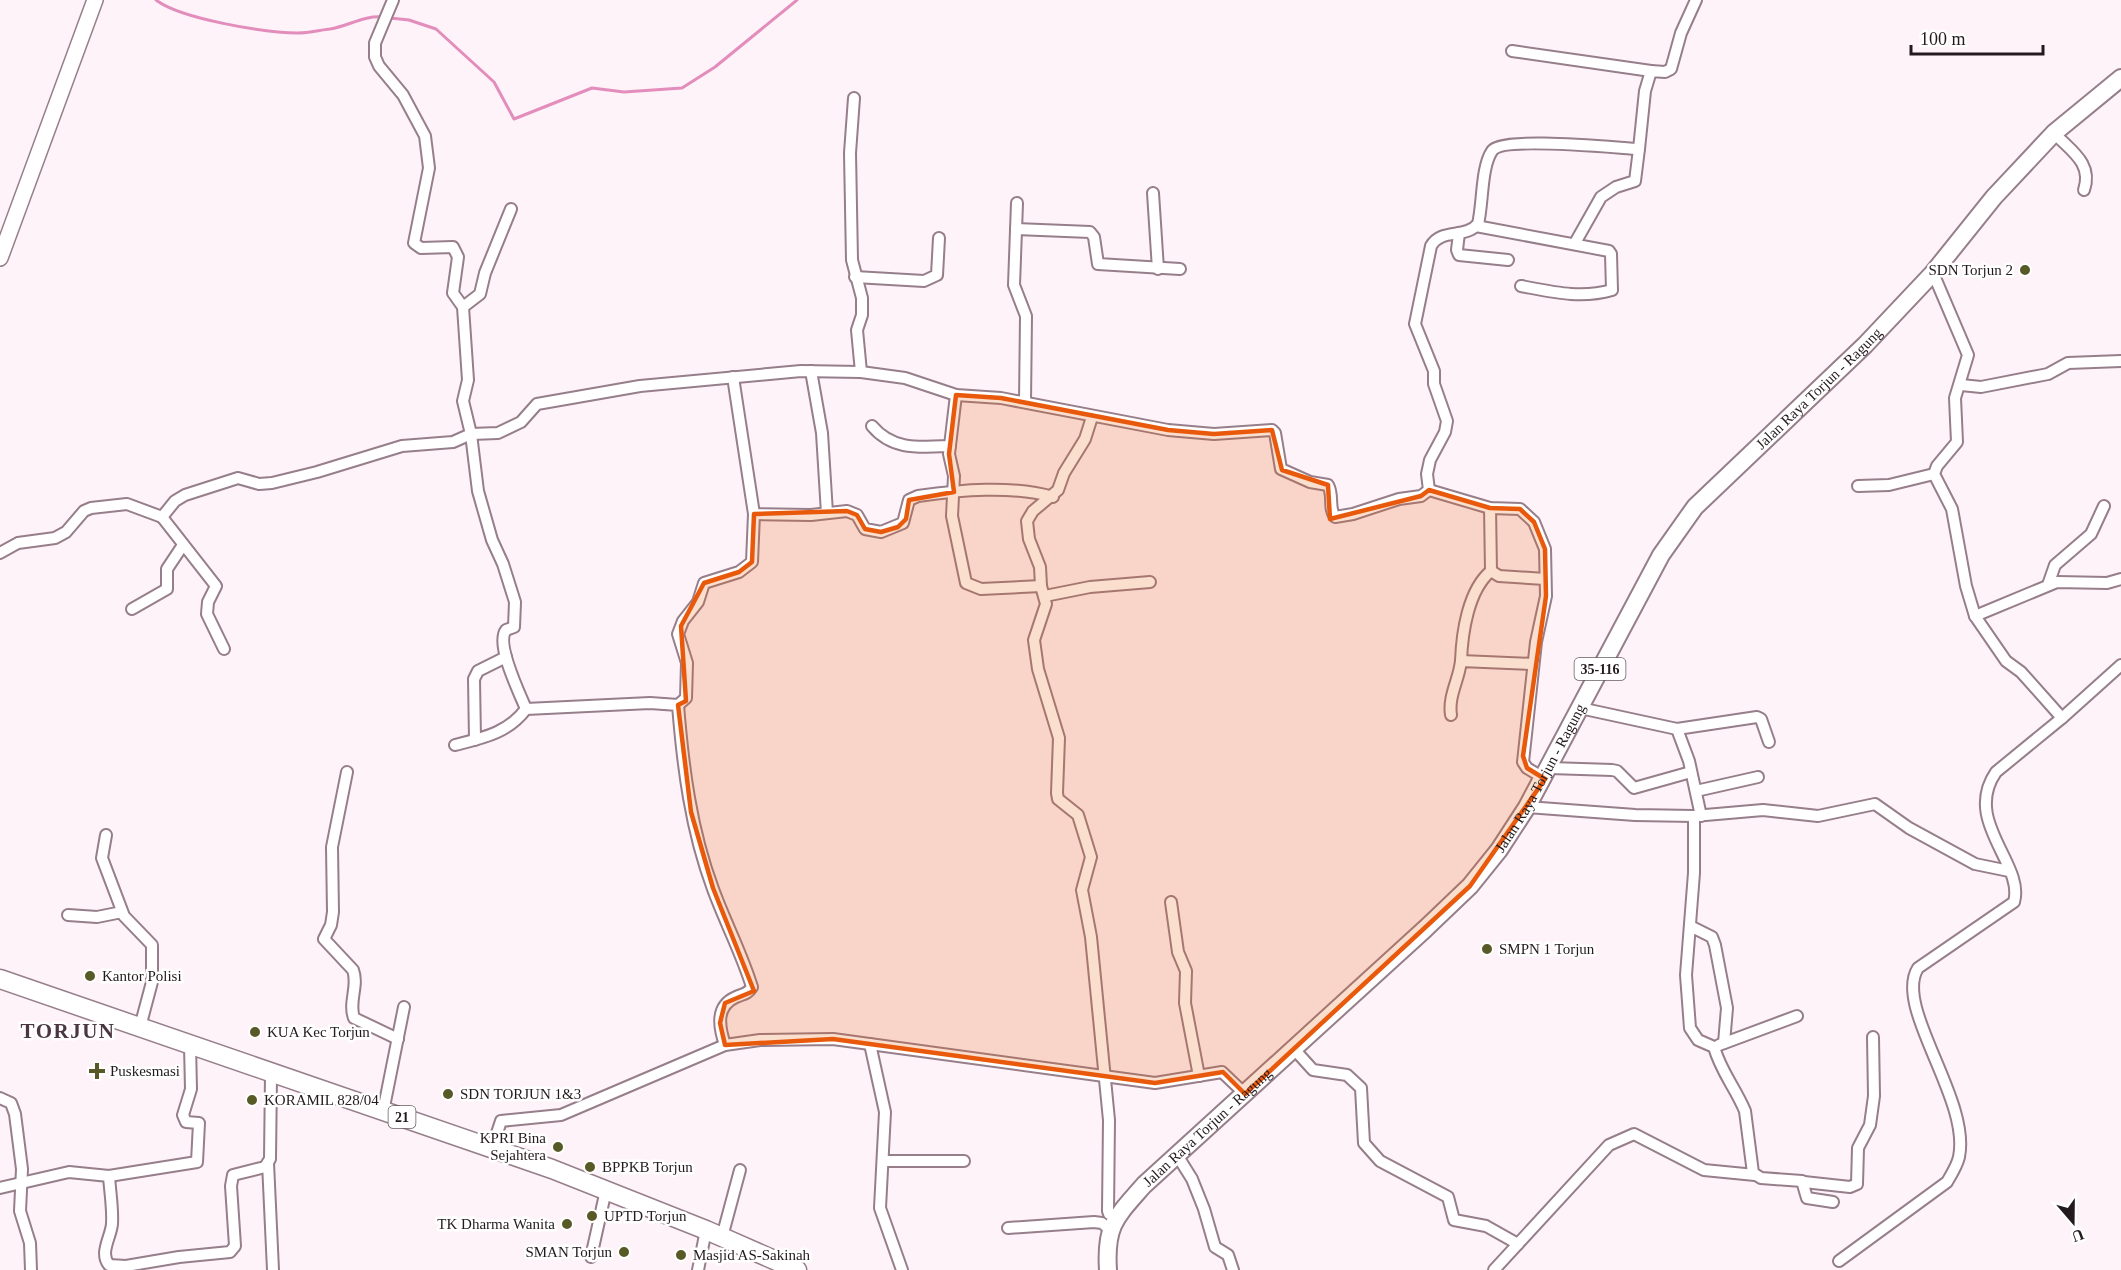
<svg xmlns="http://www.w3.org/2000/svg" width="2121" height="1270" viewBox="0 0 2121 1270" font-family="Georgia,serif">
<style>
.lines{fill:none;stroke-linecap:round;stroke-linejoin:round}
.stream{stroke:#e38dbc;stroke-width:3}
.street-casing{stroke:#967e8a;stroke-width:14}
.secondary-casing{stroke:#967e8a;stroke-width:18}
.primary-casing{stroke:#967e8a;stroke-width:20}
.highway-casing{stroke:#967e8a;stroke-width:21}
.street{stroke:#fff;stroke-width:10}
.secondary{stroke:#fff;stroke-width:15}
.primary{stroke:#fff;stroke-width:16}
.highway{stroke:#fff;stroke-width:18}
.marked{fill:#e8590c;fill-opacity:0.2;stroke:#e8590c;stroke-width:4.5;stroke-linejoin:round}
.poi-dot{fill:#575a27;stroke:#fff;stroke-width:2}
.labels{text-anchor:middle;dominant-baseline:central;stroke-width:5;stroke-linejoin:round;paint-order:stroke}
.shield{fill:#fff;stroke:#655f62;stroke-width:1.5}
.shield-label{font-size:14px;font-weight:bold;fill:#231a1e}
.poi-label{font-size:15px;fill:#231a1e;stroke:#fff;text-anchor:start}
.street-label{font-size:15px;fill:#231a1e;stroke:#fff}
.district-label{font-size:21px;font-weight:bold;letter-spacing:1.5px;fill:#4b3741;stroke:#fff}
</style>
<rect width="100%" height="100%" fill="#fef3f8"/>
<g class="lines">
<g class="stream">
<path d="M156,0C181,19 266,33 298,33C309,33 320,30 330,29C349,26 364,15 383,17"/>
<polyline points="390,18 409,20 436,29 494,82 514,119 592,88 624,92 682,88 715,67 797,0"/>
</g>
<defs>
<g id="street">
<path d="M393,0L375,43V57L379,66L403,95L425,136L429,168L414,243L421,248L453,247L458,257L453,293L463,307L468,380L463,401L471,434L478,491L492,540L503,564L515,602L514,627L506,630C495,644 520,694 526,709L650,703L678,705C683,768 691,830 713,889C725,922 742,954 752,987C748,994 743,994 736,997C715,1006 719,1027 725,1045"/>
<polyline points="1512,51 1651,71"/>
<polyline points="854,98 850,153 852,260 862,298 862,315 857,330 861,372"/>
<path d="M2054,133C2071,151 2093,163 2084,190"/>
<polyline points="1153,193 1158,269"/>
<polyline points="1017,203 1014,285 1026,316 1025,402"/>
<path d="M1476,226L1609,251L1611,254L1612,290C1581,299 1553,292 1521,286"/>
<polyline points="1016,229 1090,232 1094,237 1098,264 1180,269"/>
<polyline points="1459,233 1457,250 1459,255 1508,260"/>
<polyline points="1575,243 1601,197 1616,187 1635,181 1639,149"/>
<polyline points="855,277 924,281 937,275 939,238"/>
<polyline points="463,307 480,294 485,273 511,209"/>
<polyline points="811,371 822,433 827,513"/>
<path d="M733,377L754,514L811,515L847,511L857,515L865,529L881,532L903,523L909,500L918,496C960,490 1011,485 1053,497"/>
<polyline points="1961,385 1981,387 2048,374 2068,363 2121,361"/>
<polyline points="956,395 949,454 954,476 952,516 966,583 981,589 1041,586"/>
<polyline points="1092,417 1085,439 1064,473 1058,490 1033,511 1027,521 1029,539 1040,567 1041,586 1046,604 1034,640 1038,669 1059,738 1057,793 1058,799 1078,815 1091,857 1082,890 1091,937 1109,1120 1108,1211 1109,1214 1118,1215"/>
<path d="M872,426C893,451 920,447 950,446"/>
<polyline points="1858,486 1889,485 1934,474"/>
<path d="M1429,490L1427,474L1430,460L1445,432L1447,421L1434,384V371L1415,324L1431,246C1441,228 1465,239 1478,224C1483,204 1481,167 1492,151C1502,136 1617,148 1639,149L1645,91L1651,71L1665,72L1671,69L1681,33L1696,0"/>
<polyline points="1490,508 1491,571 1499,576 1545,579"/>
<polyline points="162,517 216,586 208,602 207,614 224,649"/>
<path d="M0,553L18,543L55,538L66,532L84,511L91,508L127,504L162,517L175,501L185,495L238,478L259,484L272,483L317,472L402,446L453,442L471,434L498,433L521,422L537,404L640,386L801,371L861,372L905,378L956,395L1001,398L1168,430L1214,434L1272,430L1275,433L1281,469L1310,482L1328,485C1334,495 1328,508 1335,517L1353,514L1399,499L1421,496L1429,490L1490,508L1520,509L1534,522L1545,549L1546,596L1536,642L1523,762L1527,768L1545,779"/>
<polyline points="2048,585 2055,565 2091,534 2104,506"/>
<polyline points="1045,596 1090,587 1150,582"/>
<polyline points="132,609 167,589 167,569 183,545"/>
<polyline points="1975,616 2057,582 2107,583 2121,579"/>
<path d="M1461,661C1462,633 1468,590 1491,571"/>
<polyline points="678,705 686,698 687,663 678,634 683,621 698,602 704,583 739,572 752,562 754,514"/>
<polyline points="1580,708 1677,729 1689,761 1701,816"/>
<path d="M1451,715C1448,696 1459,680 1461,661L1533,664"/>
<polyline points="2062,718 2121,665"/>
<polyline points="1677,729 1757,717 1761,719 1769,742"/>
<polyline points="475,740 474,679 478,671 506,657"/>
<path d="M455,745C483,738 508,733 526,709"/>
<polyline points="1550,768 1612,770 1617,771 1634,788 1691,772"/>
<path d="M347,772L332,847L333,912L331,925L324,939L353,970C359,986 348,1002 354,1018L398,1039"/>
<polyline points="1696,791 1758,777"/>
<polyline points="1527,807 1635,815 1694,816 1763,810 1818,816 1875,804 1909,828 1975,864 2009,871"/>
<path d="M1694,816V873L1686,975L1690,1028L1698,1040L1714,1047C1721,1072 1735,1087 1745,1111L1753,1173L1761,1178L1802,1181L1807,1198L1833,1202"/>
<polyline points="106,835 102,858 124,916 152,945 152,982 140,1027"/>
<polyline points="1171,902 1178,952 1186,971 1185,1003 1199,1076"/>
<polyline points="68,915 97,917 122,912"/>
<polyline points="1690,926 1712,937 1715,945 1727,1008 1724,1043"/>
<polyline points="870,1044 885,1112 880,1208 902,1270"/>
<polyline points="1719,1045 1797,1016"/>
<polyline points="1294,1049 1313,1070 1347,1075 1361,1088 1364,1143 1380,1161 1448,1197 1454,1220 1486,1226 1518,1244"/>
<polyline points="0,1098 11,1103 15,1114 22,1169 20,1211 30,1243 31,1270"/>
<polyline points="383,1112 404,1007"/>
<polyline points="492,1148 501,1121 561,1115 725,1045 760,1040 833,1039 1155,1083 1222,1072 1245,1094"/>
<polyline points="1177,1155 1192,1179 1204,1209 1215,1247 1228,1255 1233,1270"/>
<polyline points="884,1161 964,1161"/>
<polyline points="268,1163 273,1270"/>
<path d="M109,1176C110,1192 113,1208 112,1224C111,1237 99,1253 109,1265L126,1266L179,1257L230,1252L235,1246L231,1186L233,1175L265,1167L270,1159L271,1075"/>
<polyline points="1804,1182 1850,1187 1857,1184 1858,1148 1870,1125 1874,1096 1873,1037"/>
<polyline points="0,1188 69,1172 109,1176 197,1162 199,1123 186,1122 183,1115 191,1089 190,1045"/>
<polyline points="1008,1228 1094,1222 1102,1223 1109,1229"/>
<polyline points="722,1237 740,1170"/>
<polyline points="591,1257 606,1190"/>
<path d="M1839,1261L1947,1182C1951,1175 1957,1166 1959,1157C1971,1099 1893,1007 1918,968L2014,902C2025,864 1962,821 1996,772L2062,718L2021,672L2006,661L1975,616L1966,586L1952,509L1934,474L1937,466L1957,442L1955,398L1968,355L1933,273"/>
<polyline points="698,1270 706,1230"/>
<polyline points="1494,1270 1609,1145 1634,1134 1704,1170 1755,1175"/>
</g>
<polyline id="secondary" points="0,258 95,0"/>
<g id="primary">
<path id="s1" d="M1108,1270C1105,1225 1116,1217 1144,1185L1425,929L1470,886L1499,850L1527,807L1661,555L1695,507L1865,345L1933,273L1994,197L2054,133L2121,78"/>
</g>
<polyline id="highway" points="0,979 552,1169 706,1230 797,1270"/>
</defs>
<use href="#street" class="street-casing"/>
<use href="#secondary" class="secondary-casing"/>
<use href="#primary" class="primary-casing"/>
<use href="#highway" class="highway-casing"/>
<use href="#street" class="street"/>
<use href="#secondary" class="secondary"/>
<use href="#primary" class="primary"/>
<use href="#highway" class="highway"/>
</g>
<path class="marked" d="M956,395L1001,398L1168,430L1214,434L1272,430L1282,470L1328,485L1330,519L1421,496L1429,490L1490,508L1520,509L1534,522L1545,549L1546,596L1523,756L1527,768L1545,779L1470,886L1245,1094L1223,1072L1155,1083L833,1039L725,1045L720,1023L725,1003L754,991L713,888L691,812L678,705L686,701L681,626L704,583L739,572L752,562L754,514L847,511L857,515L865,529L881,532L898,527L906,519L909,500L954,492L949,454Z"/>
<g class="poi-dot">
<circle cx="2025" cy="270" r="6"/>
<circle cx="1487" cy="949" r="6"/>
<circle cx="90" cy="976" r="6"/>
<circle cx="255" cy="1032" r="6"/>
<path d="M94 1062h6v6h6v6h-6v6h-6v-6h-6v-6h6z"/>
<circle cx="448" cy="1094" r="6"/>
<circle cx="252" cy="1100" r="6"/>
<circle cx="558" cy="1147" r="6"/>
<circle cx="590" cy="1167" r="6"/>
<circle cx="592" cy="1216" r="6"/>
<circle cx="567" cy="1224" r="6"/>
<circle cx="624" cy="1252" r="6"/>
<circle cx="681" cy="1255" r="6"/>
</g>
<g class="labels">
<g class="shield">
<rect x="1574.5" y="658" width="51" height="22" rx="4.5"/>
<rect x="388.5" y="1106" width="27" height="22" rx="4.5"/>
</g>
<g class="shield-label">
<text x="1600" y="669">35-116</text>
<text x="402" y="1117">21</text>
</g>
<g class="poi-label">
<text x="2013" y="270" text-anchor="end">SDN Torjun 2</text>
<text x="1499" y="949">SMPN 1 Torjun</text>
<text x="102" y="976">Kantor Polisi</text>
<text x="267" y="1032">KUA Kec Torjun</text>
<text x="110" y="1071">Puskesmasi</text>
<text x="460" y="1094">SDN TORJUN 1&amp;3</text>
<text x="264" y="1100">KORAMIL 828/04</text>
<text x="546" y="1138" text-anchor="end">KPRI Bina<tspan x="546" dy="17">Sejahtera</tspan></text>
<text x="602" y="1167">BPPKB Torjun</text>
<text x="604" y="1216">UPTD Torjun</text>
<text x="555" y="1224" text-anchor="end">TK Dharma Wanita</text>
<text x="612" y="1252" text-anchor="end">SMAN Torjun</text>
<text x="693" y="1255">Masjid AS-Sakinah</text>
</g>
<g class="street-label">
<text stroke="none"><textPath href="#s1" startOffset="1152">Jalan Raya Torjun - Ragung</textPath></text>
<text stroke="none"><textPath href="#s1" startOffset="668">Jalan Raya Torjun - Ragung</textPath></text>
<text stroke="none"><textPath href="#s1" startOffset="182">Jalan Raya Torjun - Ragung</textPath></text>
</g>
<g class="district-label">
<text x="68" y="1031">TORJUN</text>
</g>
</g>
<g transform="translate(2073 1222) rotate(160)" stroke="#ffffff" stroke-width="4.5" paint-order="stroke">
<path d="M0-4.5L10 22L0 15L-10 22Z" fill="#231a1e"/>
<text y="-9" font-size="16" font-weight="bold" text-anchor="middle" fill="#231a1e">U</text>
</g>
<path d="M1911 45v9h132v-9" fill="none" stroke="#231a1e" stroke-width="3"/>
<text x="1920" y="45" font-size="18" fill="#231a1e" stroke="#ffffff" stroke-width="4.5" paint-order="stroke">100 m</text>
</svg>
